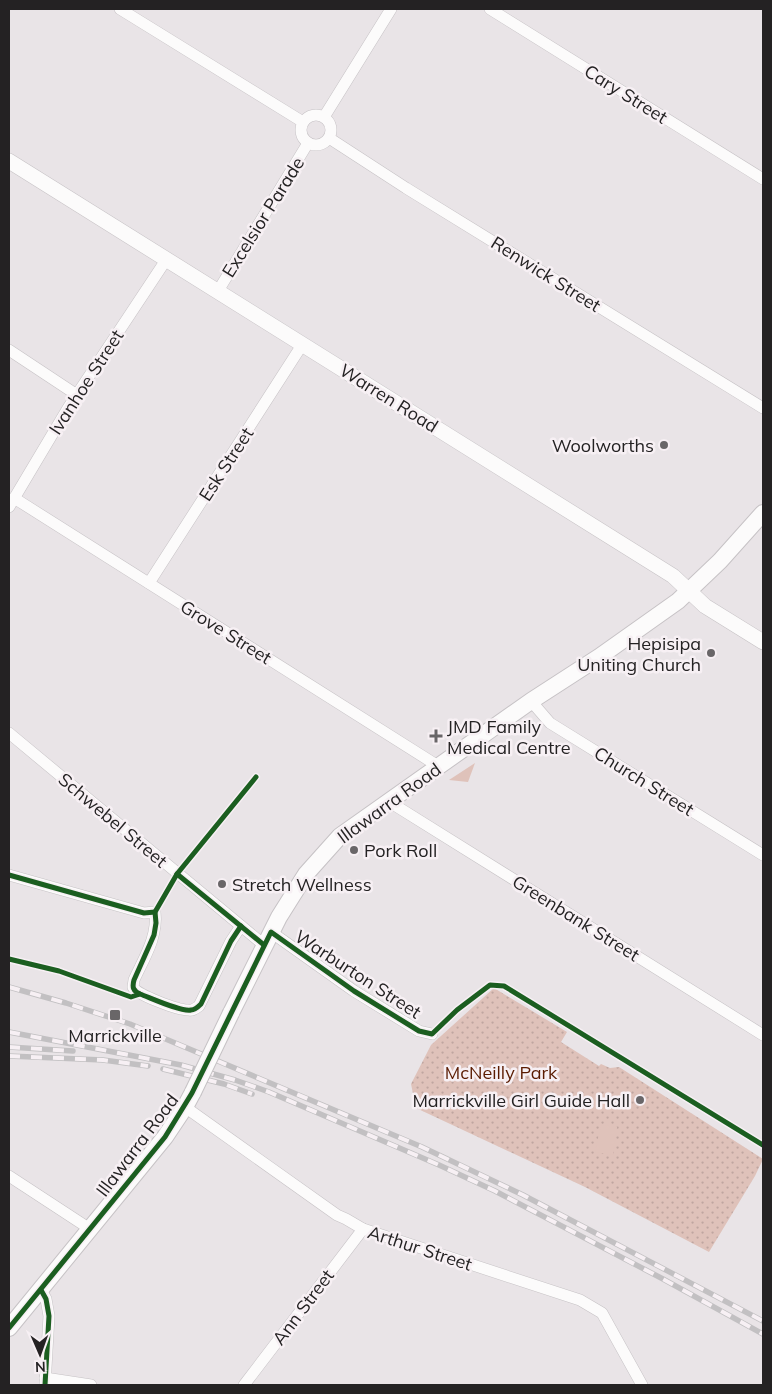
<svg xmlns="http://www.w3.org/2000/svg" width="772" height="1394" viewBox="0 0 772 1394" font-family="Mulish,sans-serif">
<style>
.park{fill:url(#park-dots)}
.garden{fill:#dfc2ba}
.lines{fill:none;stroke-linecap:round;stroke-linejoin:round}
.minor-casing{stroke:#c6c2c5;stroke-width:12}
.tertiary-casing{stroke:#c6c2c5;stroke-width:16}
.secondary-casing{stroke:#c6c2c5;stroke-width:18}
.minor{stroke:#fcfbfb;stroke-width:11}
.tertiary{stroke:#fcfbfb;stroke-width:15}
.secondary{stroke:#fcfbfb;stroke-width:16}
.rail-casing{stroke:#c2c0c2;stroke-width:5.5}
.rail{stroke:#f7f0f4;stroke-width:4;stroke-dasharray:11;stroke-linecap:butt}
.secondary-bridge-casing{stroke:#c6c2c5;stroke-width:18;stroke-linecap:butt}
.secondary-bridge{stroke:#fcfbfb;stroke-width:16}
.cycleway-casing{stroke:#f7f0f4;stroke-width:8}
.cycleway{stroke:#1b5e20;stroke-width:5}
.poi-dot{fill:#696668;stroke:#f7f0f4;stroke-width:2}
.labels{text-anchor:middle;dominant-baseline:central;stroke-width:5;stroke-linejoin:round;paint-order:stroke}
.street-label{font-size:18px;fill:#242223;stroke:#f7f0f4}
.poi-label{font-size:18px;fill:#242223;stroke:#f7f0f4;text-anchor:end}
.park-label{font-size:18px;fill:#5a1b00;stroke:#f7f0f4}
</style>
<defs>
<pattern id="park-dots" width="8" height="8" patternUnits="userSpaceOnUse" patternTransform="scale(1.25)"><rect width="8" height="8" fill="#dfc2ba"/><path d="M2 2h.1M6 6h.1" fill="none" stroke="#bfa6a0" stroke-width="1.8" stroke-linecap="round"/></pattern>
</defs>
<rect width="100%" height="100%" fill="#e9e4e7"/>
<polygon class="park" points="494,988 567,1032 561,1042 599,1066 601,1064 610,1068 619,1067 763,1159 755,1176 709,1252 585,1187 416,1108 411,1084 431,1045"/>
<g class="garden">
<polygon points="475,763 468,782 449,780"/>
<polygon points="601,1125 617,1127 613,1155 595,1152"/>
</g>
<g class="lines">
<defs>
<g id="minor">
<polyline points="120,9 303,122"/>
<polyline points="490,9 763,179"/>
<circle cx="316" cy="130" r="15"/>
<polyline points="324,117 391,9"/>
<polyline points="329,138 406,188 763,408"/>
<polyline points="218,291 308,143"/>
<polyline points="9,350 77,395"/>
<polyline points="14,498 438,766"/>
<polyline points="9,507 68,408 166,260"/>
<polyline points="149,583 302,345"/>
<polyline points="531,701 550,723 763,855"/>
<polyline points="9,733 264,945"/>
<polyline points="388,801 763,1035"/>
<path d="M9,875L144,913L155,912C158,937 144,958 134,980L133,987C137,995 178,1010 188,1010C192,1011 195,1009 199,1006L231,941L241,926"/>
<polyline points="271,932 354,991 419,1031 432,1034"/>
<polyline points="185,1107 337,1215 346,1219 363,1229 580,1300 602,1313 642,1385"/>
<polyline points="9,1176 90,1229"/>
<polyline points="41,1290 46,1299 49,1316 45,1385"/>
<polyline points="45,1378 91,1385"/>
<polyline points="244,1385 363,1229"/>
</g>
<polyline id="tertiary" points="9,161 673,576 705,606 763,642"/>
<g id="secondary">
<polyline points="231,1013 279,917 306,874 340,836 531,701 599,657 678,601 720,561 763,513"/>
<polyline points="9,1328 165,1137 185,1107 193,1092"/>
</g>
</defs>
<use href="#minor" class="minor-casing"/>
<use href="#tertiary" class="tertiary-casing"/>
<use href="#secondary" class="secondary-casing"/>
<use href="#minor" class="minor"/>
<use href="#tertiary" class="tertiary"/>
<use href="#secondary" class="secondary"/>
<defs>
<g id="rail">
<polyline points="9,987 66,1003 130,1024 422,1147 523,1195 763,1321"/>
<polyline points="9,1032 181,1065 235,1080 269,1092 439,1165 495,1191 663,1279 763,1334"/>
<polyline points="9,1047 73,1051"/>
<polyline points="9,1056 103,1060 148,1066"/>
<polyline points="163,1069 224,1084 252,1094"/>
</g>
</defs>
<use href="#rail" class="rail-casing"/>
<use href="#rail" class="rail"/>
<defs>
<polyline id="secondary-bridge" points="193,1092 231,1013"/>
</defs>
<use href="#secondary-bridge" class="secondary-bridge-casing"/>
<use href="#secondary-bridge" class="secondary-bridge"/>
<defs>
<g id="cycleway">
<polyline points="177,874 264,945"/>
<polyline points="9,875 144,913 155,912"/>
<path d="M241,926L231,941L201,1004C198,1007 195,1010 191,1010C181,1012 151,998 140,994C133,991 132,987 134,980L154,935L156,923L155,912L177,874L256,777"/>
<polyline points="9,959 59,971 131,997 140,994"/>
<polyline points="41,1290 46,1299 49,1316 45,1385"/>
<polyline points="9,1328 165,1137 192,1093 271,932 354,991 419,1031 432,1034 457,1010 490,985 504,986 763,1145"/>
</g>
</defs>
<use href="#cycleway" class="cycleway-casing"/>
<use href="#cycleway" class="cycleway"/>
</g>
<g class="poi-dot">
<circle cx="664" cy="445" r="5"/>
<circle cx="711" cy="653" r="5"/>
<path d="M433.5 728.5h5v5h5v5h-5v5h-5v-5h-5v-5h5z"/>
<circle cx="354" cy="850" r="5"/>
<circle cx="222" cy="884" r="5"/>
<rect x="109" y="1009" width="12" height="12" rx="2.5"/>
<circle cx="640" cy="1100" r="5"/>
</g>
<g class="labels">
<g class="street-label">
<text transform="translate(626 94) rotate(32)">Cary Street</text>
<text transform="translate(263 217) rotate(-58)">Excelsior Parade</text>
<text transform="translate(546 274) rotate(32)">Renwick Street</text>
<text transform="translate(86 382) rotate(-57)">Ivanhoe Street</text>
<text transform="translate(389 398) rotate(32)">Warren Road</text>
<text transform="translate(226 464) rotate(-57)">Esk Street</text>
<text transform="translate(226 632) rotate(32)">Grove Street</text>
<text transform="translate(644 781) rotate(32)">Church Street</text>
<text transform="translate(389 803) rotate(-36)">Illawarra Road</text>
<text transform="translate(113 820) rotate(40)">Schwebel Street</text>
<text transform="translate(576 918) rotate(32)">Greenbank Street</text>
<text transform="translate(358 974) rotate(33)">Warburton Street</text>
<text transform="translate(137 1145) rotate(-53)">Illawarra Road</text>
<text transform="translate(420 1248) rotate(18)">Arthur Street</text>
<text transform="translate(303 1307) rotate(-53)">Ann Street</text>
</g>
<g class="poi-label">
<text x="654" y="445">Woolworths</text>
<text x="701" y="643">Hepisipa<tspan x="701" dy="21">Uniting Church</tspan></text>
<text x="447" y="726" text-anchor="start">JMD Family<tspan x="447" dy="21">Medical Centre</tspan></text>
<text x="364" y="850" text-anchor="start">Pork Roll</text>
<text x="232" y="884" text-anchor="start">Stretch Wellness</text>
<text x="115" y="1035" text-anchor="middle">Marrickville</text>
<text x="630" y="1100">Marrickville Girl Guide Hall</text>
</g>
<g class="park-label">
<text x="501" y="1072">McNeilly Park</text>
</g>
</g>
<rect width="772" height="1394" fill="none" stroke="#242223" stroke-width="20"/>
<g transform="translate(40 1354) rotate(178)" stroke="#f7f0f4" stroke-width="4" paint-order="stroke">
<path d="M0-4L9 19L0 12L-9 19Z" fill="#242223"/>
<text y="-8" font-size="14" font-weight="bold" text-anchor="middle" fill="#242223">N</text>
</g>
</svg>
